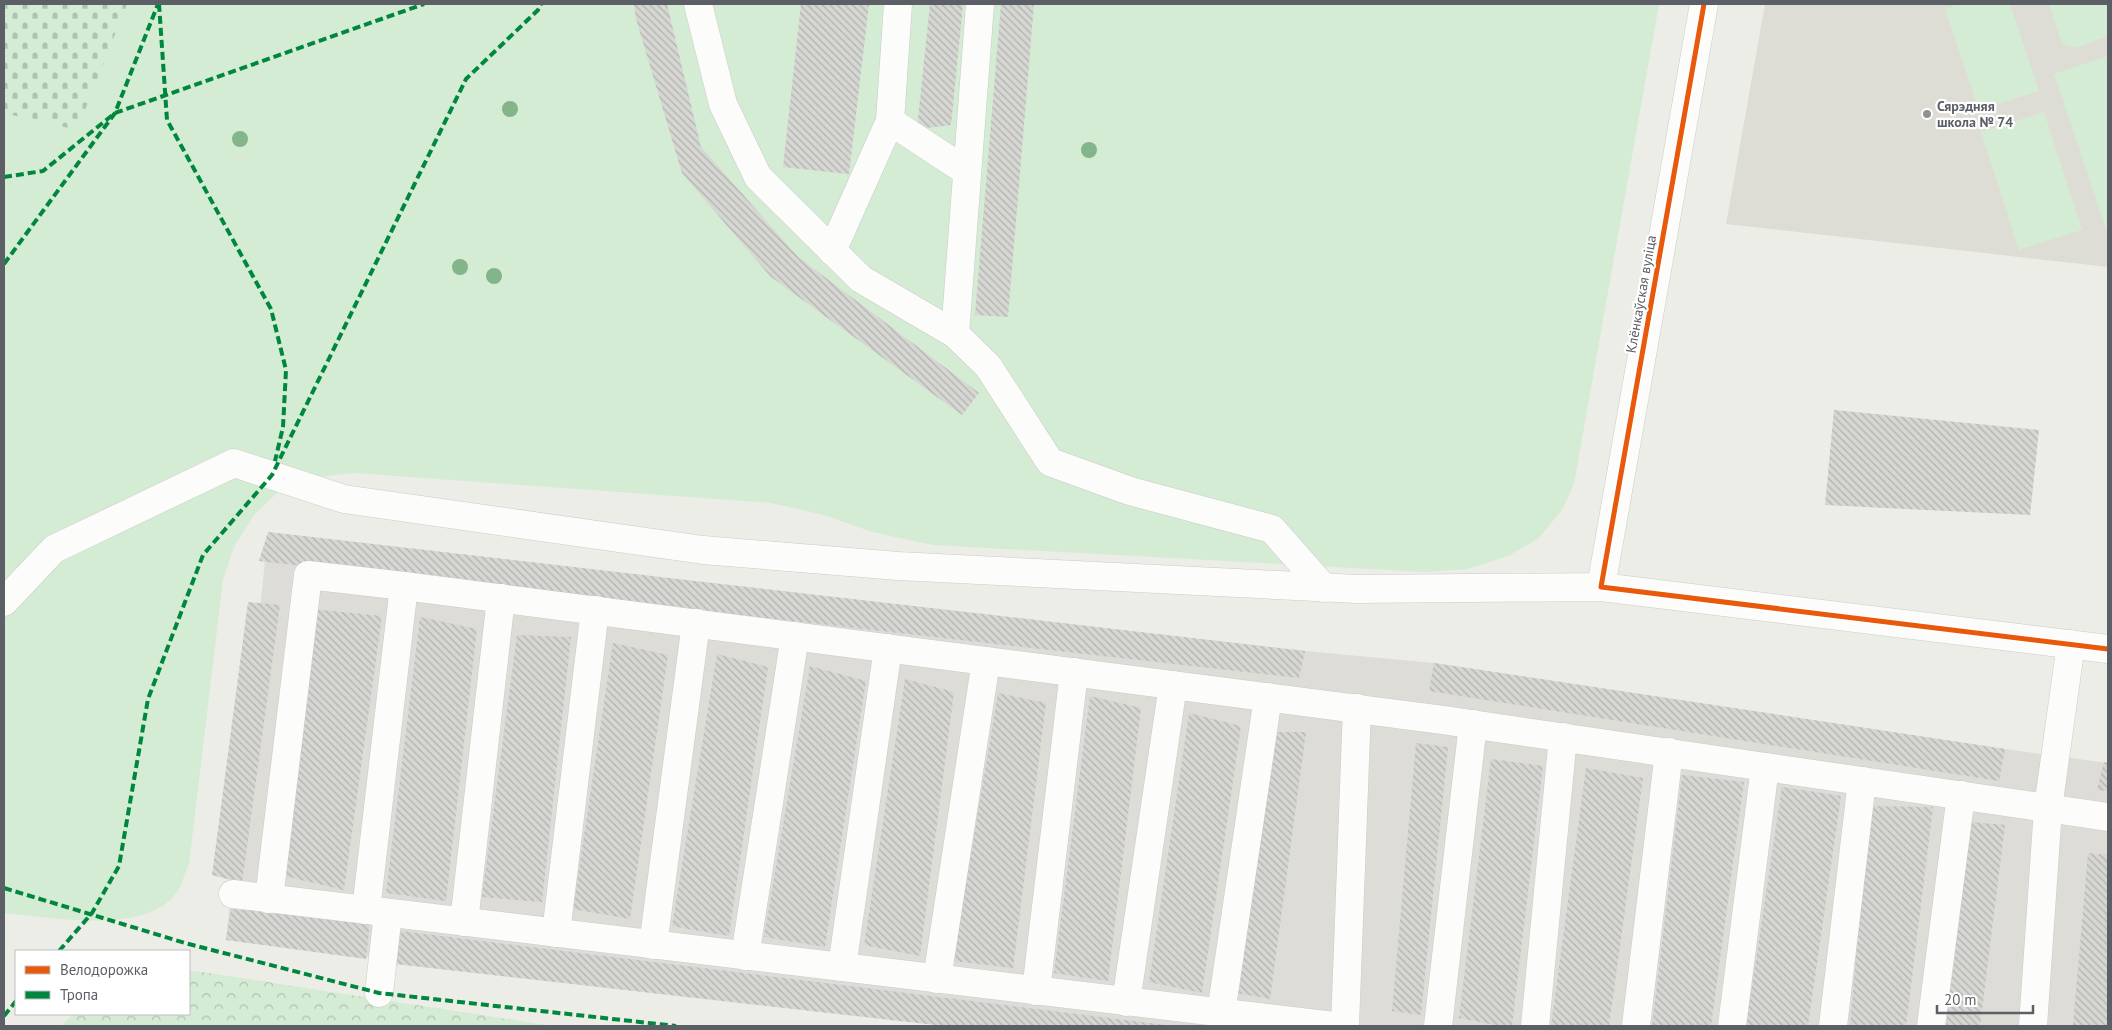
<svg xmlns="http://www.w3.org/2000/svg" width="2112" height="1030" viewBox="0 0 2112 1030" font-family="'PT Sans',sans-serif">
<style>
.industrial{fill:#dddcd7}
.education{fill:#deddd5}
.green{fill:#d4ebd4}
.forest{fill:url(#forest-crowns)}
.cemetery{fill:url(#cemetery-stones)}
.building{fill:url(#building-back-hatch)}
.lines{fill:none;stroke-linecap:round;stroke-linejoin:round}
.minor-casing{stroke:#cacbc9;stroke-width:29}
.minor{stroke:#fcfcfb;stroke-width:28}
.quiet{stroke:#00873e;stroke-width:4;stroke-dasharray:8 4;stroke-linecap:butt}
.cycleway-casing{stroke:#fff;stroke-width:8}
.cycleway{stroke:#e8590c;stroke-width:5}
.tree{fill:#83b48a}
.poi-dot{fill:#8f9193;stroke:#fff;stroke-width:2}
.labels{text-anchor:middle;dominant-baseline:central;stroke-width:4.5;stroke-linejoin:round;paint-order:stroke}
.poi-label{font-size:14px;font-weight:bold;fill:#5c5f66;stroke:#fff;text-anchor:start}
.street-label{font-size:14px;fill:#5c5f66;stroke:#fff}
</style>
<defs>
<pattern id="forest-crowns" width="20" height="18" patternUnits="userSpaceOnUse" patternTransform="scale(1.25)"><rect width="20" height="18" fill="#d4ebd4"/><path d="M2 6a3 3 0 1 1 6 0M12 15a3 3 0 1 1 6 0" fill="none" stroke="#afc2b0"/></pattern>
<pattern id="cemetery-stones" width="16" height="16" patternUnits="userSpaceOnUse" patternTransform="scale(1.25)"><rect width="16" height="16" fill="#d4ebd4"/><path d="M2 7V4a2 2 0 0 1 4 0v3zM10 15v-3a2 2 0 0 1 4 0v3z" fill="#afc2b0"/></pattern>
<pattern id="building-back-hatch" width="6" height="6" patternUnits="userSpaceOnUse" patternTransform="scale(1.25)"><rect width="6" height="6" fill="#d6d6d2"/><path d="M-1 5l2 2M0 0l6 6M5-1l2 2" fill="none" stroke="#b1b1ae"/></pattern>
</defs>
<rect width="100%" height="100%" fill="#edede7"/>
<polygon class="industrial" points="268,532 1305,651 1434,663 2005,749 2108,763 2108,1026 956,1026 226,940"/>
<polygon class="education" points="1765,4 2108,4 2108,267 1726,224"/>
<g class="green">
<path d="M4,4H1659L1574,484L1562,510L1538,539L1508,556L1468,569L1426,572L933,545L872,532L824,515L771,503L355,473L315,477L278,492L254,515L234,547L223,580L189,864C185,873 182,884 177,892C147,936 49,917 4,913Z"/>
<polygon points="1960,4 2010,4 2039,91 1979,110 1945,9"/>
<polygon points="2049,4 2108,4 2108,36 2076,48 2062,44"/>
<polygon points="2108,56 2108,235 2054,74"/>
<polygon points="2044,112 2082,230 2019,250 1981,132"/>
</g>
<polygon class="forest" points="189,970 553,1026 61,1026 73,1014 189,1014"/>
<polygon class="cemetery" points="4,4 127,4 77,130 4,113"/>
<g class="building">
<polygon points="634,4 667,4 701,147 798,257 979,393 962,415 771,277 682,173 636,19"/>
<polygon points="801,4 869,4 849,174 783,167"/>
<polygon points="930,4 963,4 951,125 917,129"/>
<polygon points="1001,4 1034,4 1008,317 975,315"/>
<polygon points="1834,410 2039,430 2030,515 1825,505"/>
<polygon points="268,532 1305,651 1299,678 259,561"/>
<polygon points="248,602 280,605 242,883 212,875"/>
<polygon points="312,609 382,616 344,890 284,876"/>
<polygon points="420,617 477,629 446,901 386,893"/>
<polygon points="517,635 571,637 542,902 482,897"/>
<polygon points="613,643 668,655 630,919 573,909"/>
<polygon points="717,654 768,667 729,936 672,926"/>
<polygon points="1434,663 2005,749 1999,781 1429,691"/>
<polygon points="810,666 866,681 825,947 764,937"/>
<polygon points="905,679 954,692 920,956 864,945"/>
<polygon points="998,693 1046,703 1013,968 953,961"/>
<polygon points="1090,696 1141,708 1108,981 1054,973"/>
<polygon points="1189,713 1241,726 1202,993 1149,982"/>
<polygon points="1277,732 1306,732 1270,999 1237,993"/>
<polygon points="1416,743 1448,747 1421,1015 1392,1011"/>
<polygon points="1491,759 1543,766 1512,1026 1501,1026 1459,1018"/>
<polygon points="2104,762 2108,763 2108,791 2097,790"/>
<polygon points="1586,768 1643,778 1609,1026 1551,1026"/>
<polygon points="1682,775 1744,782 1711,1026 1652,1026"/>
<polygon points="1782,787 1841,796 1808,1026 1746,1026"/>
<polygon points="1869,806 1933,807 1906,1026 1850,1026"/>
<polygon points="1971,822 2005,825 1980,1026 1946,1026"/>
<polygon points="2088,853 2108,855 2108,1026 2073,1026"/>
<polygon points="231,909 370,922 366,959 226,940"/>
<polygon points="401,931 1166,1025 1165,1026 944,1026 395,964"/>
</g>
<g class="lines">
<defs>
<g id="minor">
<polyline points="698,4 723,104 758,177 861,279 955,334 988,366 1050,462 1130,491 1272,529 1324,588"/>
<polyline points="898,4 890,121 966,171"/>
<polyline points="832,251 890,121"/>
<polyline points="955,334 980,4"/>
<polyline points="1601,587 1704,4"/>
<polyline points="4,602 54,549 234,463 344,499 703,550 898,566 1357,589 1601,587 2108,649"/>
<polyline points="233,894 1334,1026"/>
<polyline points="269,899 308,575 404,586 1443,720 2108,817"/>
<polyline points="366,910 404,586"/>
<polyline points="464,922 501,598"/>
<polyline points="556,933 595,610"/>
<polyline points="653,945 696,623"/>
<polyline points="745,956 795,636"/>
<polyline points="842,967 888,648"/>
<polyline points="937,979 986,661"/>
<polyline points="1036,991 1074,672"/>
<polyline points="379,993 388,913"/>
<polyline points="1126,1002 1173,685"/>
<polyline points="1221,1013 1268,697"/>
<polyline points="1345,1026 1357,708"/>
<polyline points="1438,1026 1473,724"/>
<polyline points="1535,1026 1563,737"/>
<polyline points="1636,1026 1669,752"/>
<polyline points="1732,1026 1765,767"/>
<polyline points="1833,1026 1862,781"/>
<polyline points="1931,1026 1961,795"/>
<polyline points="2033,1026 2048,808 2071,644"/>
</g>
</defs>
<use href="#minor" class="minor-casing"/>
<use href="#minor" class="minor"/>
<g class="quiet">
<polyline points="159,4 167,120 271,309 286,370 283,427 275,461"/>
<polyline points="4,177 43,171 115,113 424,4"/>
<polyline points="4,264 115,113 158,4"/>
<polyline points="4,888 185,943 379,993 676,1026"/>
<polyline points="59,951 92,913 119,866 148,699 203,555 272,475 466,79 538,10 541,4"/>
<polyline points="4,1016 16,1001"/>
</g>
<defs>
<polyline id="cycleway" points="1704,4 1601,587 2108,649"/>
</defs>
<use href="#cycleway" class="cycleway-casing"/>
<use href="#cycleway" class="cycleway"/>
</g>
<g class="tree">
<circle cx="510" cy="109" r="8"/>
<circle cx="240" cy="139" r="8"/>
<circle cx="1089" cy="150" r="8"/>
<circle cx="460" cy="267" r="8"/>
<circle cx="494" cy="276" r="8"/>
</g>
<circle class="poi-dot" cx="1927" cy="114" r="5"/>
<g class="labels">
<g class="poi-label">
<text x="1937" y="106">Сярэдняя<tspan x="1937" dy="16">школа № 74</tspan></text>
</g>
<g class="street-label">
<text transform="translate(1641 294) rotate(-80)">Клёнкаўская вуліца</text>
</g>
</g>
<rect width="2112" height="1030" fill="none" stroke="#5c5f66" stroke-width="10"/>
<rect x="15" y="950" width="175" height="65" fill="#ffffff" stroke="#bebfc2"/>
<rect x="25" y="966" width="25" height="8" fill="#e8590c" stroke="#bebfc2"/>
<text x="60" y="975" font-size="15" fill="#5c5f66">Велодорожка</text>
<rect x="25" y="991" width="25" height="8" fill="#00873e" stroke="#bebfc2"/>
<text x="60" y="1000" font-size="15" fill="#5c5f66">Тропа</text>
<path d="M1937 1005v8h96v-8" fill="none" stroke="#5c5f66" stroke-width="2.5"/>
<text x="1944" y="1005" font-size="15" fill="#5c5f66" stroke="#ffffff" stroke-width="4" paint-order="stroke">20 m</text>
</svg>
